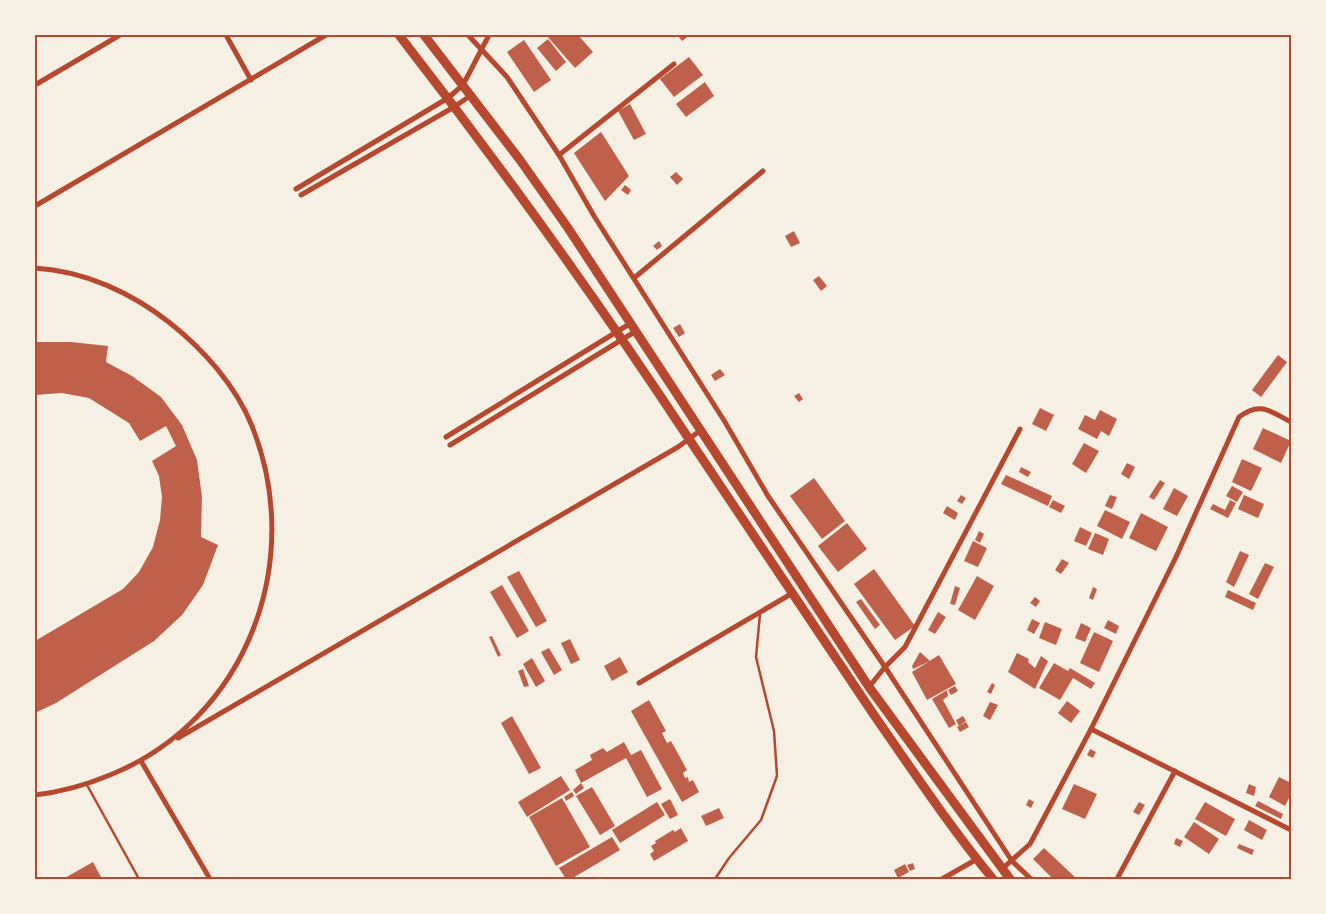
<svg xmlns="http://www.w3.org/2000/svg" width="1326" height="914" viewBox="0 0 1326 914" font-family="'Roboto Serif',serif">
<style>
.building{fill:#bf614a}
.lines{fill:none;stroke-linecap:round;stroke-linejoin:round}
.service{stroke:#b5482f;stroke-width:2.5}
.minor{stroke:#b5482f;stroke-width:5}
.trunk{stroke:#b5482f;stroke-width:9}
.neatline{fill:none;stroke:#b5482f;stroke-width:2}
</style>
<rect width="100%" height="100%" fill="#f6efe4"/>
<g class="building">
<polygon points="546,35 578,35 593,52 575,68"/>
<polygon points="677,35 690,35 682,41"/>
<polygon points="548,39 566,62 556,71 537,48"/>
<polygon points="524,40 551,80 534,92 507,52"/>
<polygon points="689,57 703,75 674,97 660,79"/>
<polygon points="705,82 714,96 686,117 676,104"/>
<polygon points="630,104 646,134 634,140 618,111"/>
<polygon points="601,132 629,176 605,201 574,153"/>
<polygon points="676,172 683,179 677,185 670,177"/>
<polygon points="625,185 631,190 628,195 621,190"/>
<polygon points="794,231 800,243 791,247 785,236"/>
<polygon points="659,241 662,246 657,250 653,246"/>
<polygon points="819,276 827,286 821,291 813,280"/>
<polygon points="680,324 685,333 679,337 673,328"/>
<polygon points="35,342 71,342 108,346 106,362 132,376 161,397 182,425 197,460 202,497 201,537 218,545 203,585 182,615 154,641 56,703 35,713 35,641 123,589 139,572 153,547 160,520 162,497 159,476 152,461 176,446 166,426 140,441 129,423 89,398 62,393 35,395"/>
<polygon points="1278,355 1287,362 1261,397 1252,390"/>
<polygon points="720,369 725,375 715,381 711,375"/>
<polygon points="799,393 803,399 799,402 794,396"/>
<polygon points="1040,408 1054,415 1046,431 1032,424"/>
<polygon points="1100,410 1117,419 1109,436 1101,431 1097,439 1078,429 1085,415 1095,420"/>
<polygon points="1263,428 1291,441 1281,463 1253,449"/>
<polygon points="1084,443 1099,451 1086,473 1072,464"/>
<polygon points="1242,459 1262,468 1251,491 1232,482"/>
<polygon points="1127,463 1135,467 1129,479 1121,474"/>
<polygon points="1021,467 1031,472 1028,477 1019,472"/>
<polygon points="1006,475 1052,496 1048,506 1001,484"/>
<polygon points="814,478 845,521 822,539 790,496"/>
<polygon points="1160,480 1165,483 1154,500 1149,497"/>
<polygon points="1232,486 1243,492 1237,502 1226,496"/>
<polygon points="1174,488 1188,496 1177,516 1163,509"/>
<polygon points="961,495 966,498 962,504 957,501"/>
<polygon points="1110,495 1117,497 1112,509 1105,506"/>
<polygon points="1244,495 1264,504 1258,518 1238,509"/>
<polygon points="1053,500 1065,506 1061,513 1049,507"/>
<polygon points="1230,500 1236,503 1228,518 1210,509 1213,504 1225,510"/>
<polygon points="947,506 958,513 955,520 943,513"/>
<polygon points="1105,510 1130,522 1122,539 1097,526"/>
<polygon points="1141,513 1168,527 1156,551 1129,538"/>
<polygon points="847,523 867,549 838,572 818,546"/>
<polygon points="1080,527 1092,533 1086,546 1074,541"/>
<polygon points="979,531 984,534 980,543 975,540"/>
<polygon points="1095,533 1109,539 1103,555 1088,549"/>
<polygon points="973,541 987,548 978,567 964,561"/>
<polygon points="1240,551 1249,555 1234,587 1226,582"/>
<polygon points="1062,559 1069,563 1061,574 1055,570"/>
<polygon points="1265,563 1274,567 1258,599 1249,594"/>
<polygon points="874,569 915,626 895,640 854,584"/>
<polygon points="519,571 547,621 536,627 507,577"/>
<polygon points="977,576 994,586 975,620 958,610"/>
<polygon points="502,585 529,631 517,638 490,592"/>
<polygon points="955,586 960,588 955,605 950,604"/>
<polygon points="1093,587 1097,589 1093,600 1089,598"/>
<polygon points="1228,590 1256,603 1253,610 1225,597"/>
<polygon points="1035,597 1040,601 1036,607 1030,603"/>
<polygon points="861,599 880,625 875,629 856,602"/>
<polygon points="938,612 946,617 935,634 928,630"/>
<polygon points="1032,619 1040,623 1034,634 1027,630"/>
<polygon points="1108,620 1119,626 1116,634 1104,628"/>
<polygon points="1045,622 1062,629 1056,645 1039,638"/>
<polygon points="1081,623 1091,628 1085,642 1075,638"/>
<polygon points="1094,632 1113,641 1099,672 1080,663"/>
<polygon points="492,636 501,655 498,657 489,637"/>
<polygon points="570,639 580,660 571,664 561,643"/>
<polygon points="549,648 562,670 554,675 541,652"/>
<polygon points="920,652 930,661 913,669 912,666"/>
<polygon points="1017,653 1029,659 1028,662 1035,668 1041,656 1048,661 1035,689 1008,672"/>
<polygon points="939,655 956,684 927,700 912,672"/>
<polygon points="620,657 628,672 612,681 604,666"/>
<polygon points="532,658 545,681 536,687 523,664"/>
<polygon points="1054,663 1068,671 1070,668 1095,683 1091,689 1073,678 1060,700 1039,688"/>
<polygon points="523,669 529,686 524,687 518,671"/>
<polygon points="992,683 995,685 991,694 987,692"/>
<polygon points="955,686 958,691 951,695 948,690"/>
<polygon points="947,690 948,696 943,700 956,724 949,728 932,699"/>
<polygon points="649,700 666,731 662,733 667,743 671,741 687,770 683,773 685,778 688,777 689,782 693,780 699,792 682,802 631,711"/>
<polygon points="1067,701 1080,711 1071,723 1058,713"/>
<polygon points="990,702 998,705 990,720 983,716"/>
<polygon points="512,716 541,768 529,774 501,723"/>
<polygon points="963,716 966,721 959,726 956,720"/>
<polygon points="966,722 969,727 960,732 957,727"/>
<polygon points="624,742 631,755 641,750 662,789 647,797 626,758 581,783 575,770 592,760 590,755 603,748 607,752"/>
<polygon points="1090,749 1096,752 1093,758 1087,755"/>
<polygon points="561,776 570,790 527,817 518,802"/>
<polygon points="1279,777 1291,783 1291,794 1285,806 1269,797"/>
<polygon points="581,783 584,788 576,794 573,790"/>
<polygon points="1074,784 1097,794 1085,819 1062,809"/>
<polygon points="1249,784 1256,787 1254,796 1246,793"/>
<polygon points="592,787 615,826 600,835 576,796"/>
<polygon points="572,792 574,796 566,801 564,797"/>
<polygon points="562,798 590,847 556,866 529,817"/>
<polygon points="670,799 678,815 670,819 661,804"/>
<polygon points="1029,799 1034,802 1031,808 1026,805"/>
<polygon points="1258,801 1283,814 1281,819 1255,806"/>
<polygon points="657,802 665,815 620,843 612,830"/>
<polygon points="1139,802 1145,805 1139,815 1133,812"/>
<polygon points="1205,802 1235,819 1226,836 1195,819"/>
<polygon points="719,808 724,818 706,826 701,816"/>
<polygon points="1249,820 1267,830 1262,840 1244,830"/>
<polygon points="1194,822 1219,839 1209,854 1184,837"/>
<polygon points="681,828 688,841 654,861 650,854 654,851 651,846 656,843 655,841 673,830 675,832"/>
<polygon points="612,837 620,850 571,879 566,879 559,868"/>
<polygon points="1176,838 1183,841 1180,847 1174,844"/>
<polygon points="1239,844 1254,850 1252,855 1237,848"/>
<polygon points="1044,848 1077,879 1053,879 1033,859"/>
<polygon points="93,862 102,879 63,879"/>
<polygon points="913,863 915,869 910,871 907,865"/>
<polygon points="905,864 909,872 898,878 894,870"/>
</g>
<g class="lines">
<g class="service">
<polyline points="87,785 139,879"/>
<polyline points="715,879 729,858 761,820 777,776 774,731 756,657 760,614"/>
</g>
<g class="minor">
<polyline points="226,35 251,80"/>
<polyline points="468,35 507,77 559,155 594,216 725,422 768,496 885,667 1012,861 1031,879"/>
<polyline points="35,85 120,35"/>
<polyline points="559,155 674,64"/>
<polyline points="296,189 448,98 463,85 489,35"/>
<polyline points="301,195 454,107 470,96"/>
<polyline points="35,206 326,35"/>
<path d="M35,268C85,271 132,293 170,323C204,350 236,386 252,426C306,561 247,720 110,775C86,785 61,792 35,795"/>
<polyline points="634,278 763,171"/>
<polyline points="446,437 631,323"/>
<polyline points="450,445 636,331"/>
<polyline points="639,683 791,594"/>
<polyline points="869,687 885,667 905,647 1020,429"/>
<polyline points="1091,729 1291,830"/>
<polyline points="178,738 678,447 701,430"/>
<polyline points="141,761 210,879"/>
<path d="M1002,869L1030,844L1091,729L1176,557L1239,417C1260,401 1270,411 1291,422"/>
<polyline points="942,879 977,859"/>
<polyline points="1117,879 1175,771"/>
</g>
<g class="trunk">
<path d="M399,35C501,166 598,301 689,439C751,532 812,624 874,715C913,771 950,827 993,879"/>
<polyline points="424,35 520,160 568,228 869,687 1010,879"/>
</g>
</g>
<rect width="1326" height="914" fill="none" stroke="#f6efe4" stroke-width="72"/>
<rect x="36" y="36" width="1254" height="842" class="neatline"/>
</svg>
